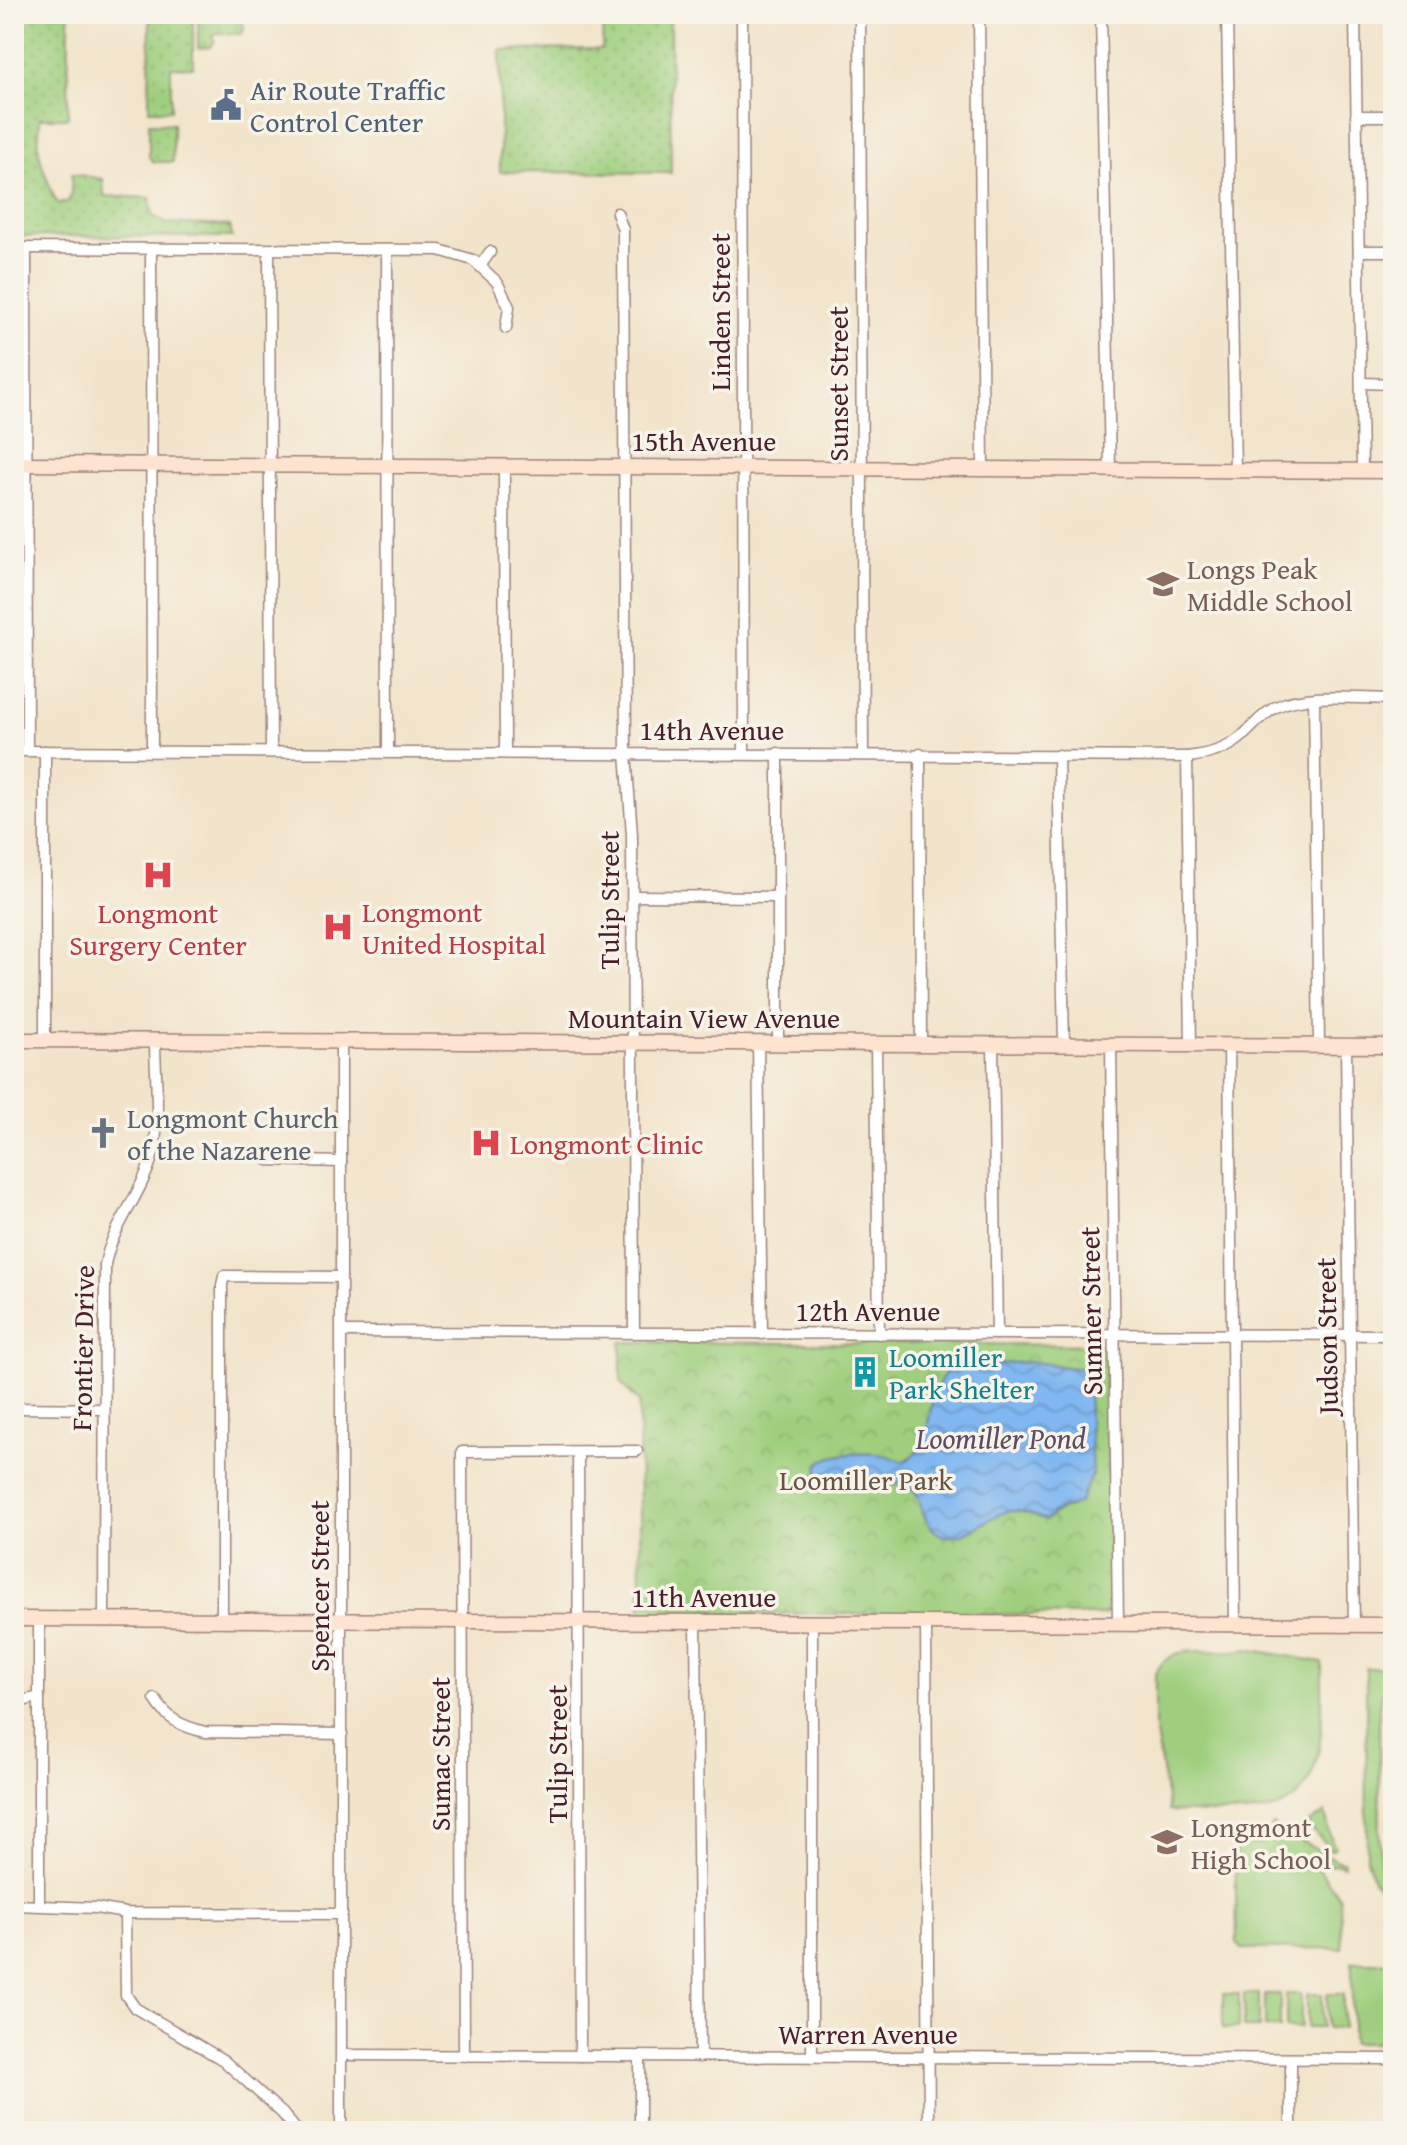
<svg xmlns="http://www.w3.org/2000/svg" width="1407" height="2145" viewBox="0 0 1407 2145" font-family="'Gentium Book Plus',serif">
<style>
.grass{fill:url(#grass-dots);stroke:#747754;stroke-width:2}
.park{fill:url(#park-crowns);stroke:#747754;stroke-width:2}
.pitch{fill:#9fcf7e;stroke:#747754;stroke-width:2}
.water{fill:url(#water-waves);stroke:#666c8e;stroke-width:2}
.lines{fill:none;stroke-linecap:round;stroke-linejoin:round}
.street-casing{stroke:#9e827a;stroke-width:13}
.secondary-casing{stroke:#9e827a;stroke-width:17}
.street{stroke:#fff;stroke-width:10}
.secondary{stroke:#fde4d1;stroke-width:14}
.labels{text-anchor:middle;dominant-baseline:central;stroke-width:7;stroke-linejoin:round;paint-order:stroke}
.service-label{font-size:28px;fill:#4e5e75;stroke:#f7f3e8;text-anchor:start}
.street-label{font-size:28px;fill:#4a1f2b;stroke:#f7f3e8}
.education-label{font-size:28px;fill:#785e54;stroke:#f7f3e8;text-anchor:start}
.health-label{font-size:28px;fill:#be3a42;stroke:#f7f3e8;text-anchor:start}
.worship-label{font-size:28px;fill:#5b616d;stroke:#f7f3e8;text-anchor:start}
.culture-label{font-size:28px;fill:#0d838f;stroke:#f7f3e8;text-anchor:start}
.park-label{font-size:28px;fill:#645444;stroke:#f7f3e8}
.water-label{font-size:30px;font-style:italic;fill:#5a4d66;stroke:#f7f3e8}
</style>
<defs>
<pattern id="grass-dots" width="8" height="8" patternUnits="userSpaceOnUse" patternTransform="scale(2)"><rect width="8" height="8" fill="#9fcf7e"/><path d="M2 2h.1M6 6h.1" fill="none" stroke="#8ab16d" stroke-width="1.8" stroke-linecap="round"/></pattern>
<pattern id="park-crowns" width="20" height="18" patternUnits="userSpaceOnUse" patternTransform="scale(2)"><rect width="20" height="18" fill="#9fcf7e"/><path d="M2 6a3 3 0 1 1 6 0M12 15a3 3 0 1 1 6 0" fill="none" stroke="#8ab16d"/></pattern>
<pattern id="water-waves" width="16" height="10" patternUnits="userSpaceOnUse" patternTransform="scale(2)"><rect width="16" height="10" fill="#81b8f1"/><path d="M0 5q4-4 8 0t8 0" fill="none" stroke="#6c95c3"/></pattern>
</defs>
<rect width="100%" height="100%" fill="#f7f3e8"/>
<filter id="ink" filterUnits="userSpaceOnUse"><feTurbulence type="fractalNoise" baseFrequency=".0125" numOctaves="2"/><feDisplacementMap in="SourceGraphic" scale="16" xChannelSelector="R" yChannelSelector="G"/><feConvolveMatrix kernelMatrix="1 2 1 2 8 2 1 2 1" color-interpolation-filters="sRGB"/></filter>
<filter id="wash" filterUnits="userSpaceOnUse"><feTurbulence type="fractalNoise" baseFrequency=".006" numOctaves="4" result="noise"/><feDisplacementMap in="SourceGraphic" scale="32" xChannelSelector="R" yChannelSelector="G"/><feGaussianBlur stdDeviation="1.8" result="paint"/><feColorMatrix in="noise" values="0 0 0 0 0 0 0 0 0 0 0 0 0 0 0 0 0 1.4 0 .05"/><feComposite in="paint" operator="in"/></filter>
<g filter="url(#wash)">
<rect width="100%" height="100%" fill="#f2e4ca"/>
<g class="grass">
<path d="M14,14H69L68,118H40C40,129 37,142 39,152C41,163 52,197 58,203H67L71,196L72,174L103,179L104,196L150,198L152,215L166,223L230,226L232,237L14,236Z"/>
<polygon points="591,14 670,14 671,173 500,172 500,50 602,49 603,18 591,17"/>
<polygon points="150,16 193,17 193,67 171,67 171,110 149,110"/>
<polygon points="198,17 241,17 244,30 240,34 217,33 214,35 214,43 210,47 198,48"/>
<polygon points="149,123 173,124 173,162 154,162 149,157"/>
</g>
<polygon class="park" points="621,1342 1104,1345 1107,1350 1110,1611 1104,1615 641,1613 639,1402 621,1383"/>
<g class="pitch">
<path d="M1246,1649L1322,1662C1321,1717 1333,1807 1256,1812C1227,1815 1198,1812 1169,1811L1155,1728V1675C1172,1635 1217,1659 1246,1649Z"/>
<path d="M1393,1659C1393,1682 1382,1686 1379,1707L1380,1857L1383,1869L1393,1883V1902L1373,1880L1367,1858L1366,1668H1380Z"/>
<rect x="1389" y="1692" width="4" height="156"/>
<polygon points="1325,1813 1332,1842 1336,1847 1331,1850 1307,1824"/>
<polygon points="1272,1825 1338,1861 1344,1862 1343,1866 1337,1864 1317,1866 1340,1898 1342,1948 1242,1949 1237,1943 1235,1843 1262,1844"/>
<rect x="1352" y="1962" width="41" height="81"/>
<rect x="1223" y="1994" width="16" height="34"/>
<rect x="1244" y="1994" width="15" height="34"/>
<rect x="1265" y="1994" width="15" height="34"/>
<rect x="1286" y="1994" width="15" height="34"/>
<rect x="1307" y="1994" width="15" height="34"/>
<rect x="1327" y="1994" width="16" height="34"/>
</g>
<path class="water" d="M1033,1362C1052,1364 1070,1369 1087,1369L1092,1475L1079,1503L1056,1512L1046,1520C1036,1516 1025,1511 1015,1511C989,1511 974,1539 943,1536C916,1524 926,1490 904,1483C898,1481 892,1484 886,1486C862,1495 835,1491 817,1471L819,1463C837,1451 884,1450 902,1462C933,1450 925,1418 935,1392C939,1382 946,1374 950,1364C958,1368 1018,1362 1033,1362Z"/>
</g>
<g filter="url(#ink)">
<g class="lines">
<defs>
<g id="street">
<polyline points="742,14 744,754"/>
<polyline points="860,14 863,753"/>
<polyline points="979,14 983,468"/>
<polyline points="1101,14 1110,469"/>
<polyline points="1227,14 1235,470"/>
<polyline points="1355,14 1362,471"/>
<polyline points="1356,116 1393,116"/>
<polyline points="617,213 623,230 626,753 632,834 634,1333"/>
<polyline points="14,248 439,250 473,260 497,282 509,307 506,328"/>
<polyline points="26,248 27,751"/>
<polyline points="151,249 152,751"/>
<polyline points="269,250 271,751"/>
<polyline points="387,250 388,751"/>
<polyline points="1359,251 1393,251"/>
<polyline points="480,266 490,252"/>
<polyline points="1361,383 1393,384"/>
<polyline points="504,465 505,752"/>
<polyline points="1314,699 1319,1045"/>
<path d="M14,751L1187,757C1206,755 1224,751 1239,739C1252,728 1261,715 1276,707C1307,692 1359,699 1393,699"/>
<polyline points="45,751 45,1040"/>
<polyline points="920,754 921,1044"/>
<polyline points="1058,755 1064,1044"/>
<polyline points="1187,757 1191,1045"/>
<polyline points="633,896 778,897"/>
<polyline points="758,1043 762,1334"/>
<polyline points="778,1043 778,753"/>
<polyline points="876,1043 879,1334"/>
<polyline points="993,1044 997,1334"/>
<polyline points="1111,1045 1118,1624"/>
<polyline points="1229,1045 1235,1624"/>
<polyline points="1346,1046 1354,1625"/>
<polyline points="268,1160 341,1162"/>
<polyline points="342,1332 1393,1335"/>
<polyline points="14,1408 104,1409"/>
<polyline points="578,1452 580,2056"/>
<path d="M104,1619L105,1264C113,1225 138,1200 150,1163C162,1129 155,1078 155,1040"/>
<polyline points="222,1620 222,1285 224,1276 341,1277"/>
<polyline points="696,1622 700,2057"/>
<polyline points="926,1623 929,2131"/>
<path d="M155,1699C168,1720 181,1726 205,1732L342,1734"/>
<polyline points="14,1703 39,1697"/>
<polyline points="14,1905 96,1908 125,1913 342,1914"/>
<polyline points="39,1905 39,1619"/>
<polyline points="125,1913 126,1995 135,2008 223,2060 282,2113 297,2131"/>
<polyline points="342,2055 1393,2059"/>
<polyline points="464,2056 462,1452 637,1451"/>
<polyline points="640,2057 640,2131"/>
<polyline points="812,2057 812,1622"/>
<polyline points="1291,2059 1291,2131"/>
<polyline points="341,2131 341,1041"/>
</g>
<g id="secondary">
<polyline points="14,464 1393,471"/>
<polyline points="14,1040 1393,1046"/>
<polyline points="14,1619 1393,1625"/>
</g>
</defs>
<use href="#street" class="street-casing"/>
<use href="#secondary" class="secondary-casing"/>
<use href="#street" class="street"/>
<use href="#secondary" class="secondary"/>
</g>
</g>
<defs>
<symbol id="civic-bare" viewBox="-9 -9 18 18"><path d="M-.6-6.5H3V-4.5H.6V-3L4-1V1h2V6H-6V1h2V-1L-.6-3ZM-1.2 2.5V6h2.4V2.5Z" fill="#5c6f8a" stroke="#f7f3e8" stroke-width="2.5" paint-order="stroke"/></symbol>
<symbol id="school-bare" viewBox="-9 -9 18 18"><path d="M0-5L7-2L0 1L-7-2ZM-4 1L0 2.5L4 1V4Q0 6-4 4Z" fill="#8d6e63" stroke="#f7f3e8" stroke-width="2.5" paint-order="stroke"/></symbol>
<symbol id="hospital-bare" viewBox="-9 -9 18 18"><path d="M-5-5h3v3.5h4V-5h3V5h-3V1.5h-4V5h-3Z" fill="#e0444e" stroke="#f7f3e8" stroke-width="2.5" paint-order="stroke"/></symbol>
<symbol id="church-bare" viewBox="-9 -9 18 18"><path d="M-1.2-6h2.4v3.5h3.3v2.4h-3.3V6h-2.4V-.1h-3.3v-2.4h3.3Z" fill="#6b7280" stroke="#f7f3e8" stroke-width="2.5" paint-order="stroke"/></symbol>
<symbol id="building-bare" viewBox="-9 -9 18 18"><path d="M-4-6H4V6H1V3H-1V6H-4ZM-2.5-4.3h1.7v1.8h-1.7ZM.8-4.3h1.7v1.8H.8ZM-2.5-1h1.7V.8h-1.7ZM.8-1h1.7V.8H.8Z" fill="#0f9aa8" stroke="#f7f3e8" stroke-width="2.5" paint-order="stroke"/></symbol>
</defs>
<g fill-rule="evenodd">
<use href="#civic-bare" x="204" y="83" width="44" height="44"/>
<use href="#school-bare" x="1141" y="562" width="44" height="44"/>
<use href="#hospital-bare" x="136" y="853" width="44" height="44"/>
<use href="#hospital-bare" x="316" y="905" width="44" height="44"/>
<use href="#church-bare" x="81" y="1111" width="44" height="44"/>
<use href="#hospital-bare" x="464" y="1121" width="44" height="44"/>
<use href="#building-bare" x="843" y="1350" width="44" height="44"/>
<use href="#school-bare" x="1145" y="1820" width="44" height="44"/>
</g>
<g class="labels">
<g class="service-label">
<text x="250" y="89">Air Route Traffic<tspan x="250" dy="32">Control Center</tspan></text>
</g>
<g class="street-label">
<text transform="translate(719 312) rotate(-90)">Linden Street</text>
<text transform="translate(837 384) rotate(-90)">Sunset Street</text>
<text x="704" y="440">15th Avenue</text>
<text x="712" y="729">14th Avenue</text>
<text transform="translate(608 900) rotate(-90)">Tulip Street</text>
<text x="704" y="1017">Mountain View Avenue</text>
<text x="868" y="1310">12th Avenue</text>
<text transform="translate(1090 1311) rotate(-91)">Sumner Street</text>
<text transform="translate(1326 1336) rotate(-91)">Judson Street</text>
<text transform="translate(82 1348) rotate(-89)">Frontier Drive</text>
<text transform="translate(318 1586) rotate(-90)">Spencer Street</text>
<text x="704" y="1596">11th Avenue</text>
<text transform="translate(439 1754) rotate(-90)">Sumac Street</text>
<text transform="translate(556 1754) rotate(-90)">Tulip Street</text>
<text x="868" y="2033">Warren Avenue</text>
</g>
<g class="education-label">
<text x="1187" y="568">Longs Peak<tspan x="1187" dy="32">Middle School</tspan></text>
<text x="1191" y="1826">Longmont<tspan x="1191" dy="32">High School</tspan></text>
</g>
<g class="health-label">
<text x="362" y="911">Longmont<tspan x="362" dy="32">United Hospital</tspan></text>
<text x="158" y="912" text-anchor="middle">Longmont<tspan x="158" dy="32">Surgery Center</tspan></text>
<text x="510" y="1143">Longmont Clinic</text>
</g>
<g class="worship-label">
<text x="127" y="1117">Longmont Church<tspan x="127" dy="32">of the Nazarene</tspan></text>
</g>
<g class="culture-label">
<text x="889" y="1356">Loomiller<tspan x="889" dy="32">Park Shelter</tspan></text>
</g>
<g class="park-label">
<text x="866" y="1479">Loomiller Park</text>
</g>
<g class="water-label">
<text x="1001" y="1438">Loomiller Pond</text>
</g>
</g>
<rect width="1407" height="2145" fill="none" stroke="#f7f3e8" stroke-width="48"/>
</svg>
